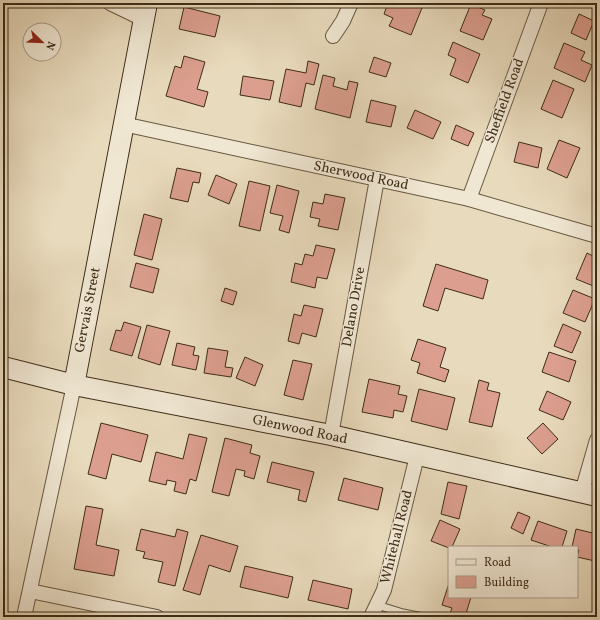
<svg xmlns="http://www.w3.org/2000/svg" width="600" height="620" viewBox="0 0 600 620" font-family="Vollkorn,serif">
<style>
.building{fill:#dc9f8f;stroke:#3f2c18}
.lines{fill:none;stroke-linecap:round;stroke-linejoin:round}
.lane-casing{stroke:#695841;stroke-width:9}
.street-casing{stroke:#695841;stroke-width:16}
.secondary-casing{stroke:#3f2c18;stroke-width:22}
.lane{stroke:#f0e7d3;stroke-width:7}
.street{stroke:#f0e7d3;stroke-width:14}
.secondary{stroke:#f0e7d3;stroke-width:20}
.labels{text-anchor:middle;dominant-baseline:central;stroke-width:3;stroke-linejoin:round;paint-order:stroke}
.street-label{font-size:14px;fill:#3f2c18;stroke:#f0e7d3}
</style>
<rect width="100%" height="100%" fill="#e8dabc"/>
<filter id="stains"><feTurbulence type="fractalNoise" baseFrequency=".005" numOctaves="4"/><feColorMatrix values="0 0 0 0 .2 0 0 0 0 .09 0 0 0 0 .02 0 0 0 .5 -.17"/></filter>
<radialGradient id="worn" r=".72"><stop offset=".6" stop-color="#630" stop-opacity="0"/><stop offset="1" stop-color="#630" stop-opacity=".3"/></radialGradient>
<g class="building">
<polygon points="388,3 424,3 411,35 389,26 393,18 384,14"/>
<polygon points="471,4 485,10 482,15 492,19 483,40 460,31"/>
<polygon points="184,7 220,16 215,37 179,29"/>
<polygon points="579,14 594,21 586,40 571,33"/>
<polygon points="453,42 480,54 468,83 450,75 456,59 448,55"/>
<polygon points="564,43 585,52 581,60 592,65 585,82 554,68"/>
<polygon points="184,56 205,62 197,89 208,92 204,107 166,96 175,66 181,68"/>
<polygon points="374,57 391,63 386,77 369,72"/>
<polygon points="308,61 319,64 314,85 306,83 301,107 279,102 286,69 306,73"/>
<polygon points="323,75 335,78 333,86 347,90 349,81 358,83 350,118 315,109"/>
<polygon points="243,76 274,81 270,100 240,95"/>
<polygon points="553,80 574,89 562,118 541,109"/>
<polygon points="371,100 396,106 391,127 366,122"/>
<polygon points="415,110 441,122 433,139 407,128"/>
<polygon points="456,125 474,133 468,146 451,139"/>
<polygon points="559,140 580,148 567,178 547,169"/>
<polygon points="519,142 542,148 538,168 514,162"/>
<polygon points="177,168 201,173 199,183 193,182 188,202 170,198"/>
<polygon points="216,175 237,184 229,204 208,195"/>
<polygon points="249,181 270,186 260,231 239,226"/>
<polygon points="277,185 299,191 289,233 279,230 283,216 270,213"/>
<polygon points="325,194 345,198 338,230 318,226 320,219 310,217 313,202 323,204"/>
<polygon points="144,214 162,219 152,260 134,255"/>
<polygon points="316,245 335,249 327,279 317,277 315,288 291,282 295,263 302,265 305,254 313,256"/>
<polygon points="587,253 597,258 597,285 596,287 576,279"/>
<polygon points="136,263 159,269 153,293 130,287"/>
<polygon points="436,264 488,280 483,299 445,288 438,311 423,306"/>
<polygon points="225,288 237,292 233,305 221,301"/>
<polygon points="573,290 595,299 585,322 563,313"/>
<polygon points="304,305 323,309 316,337 302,333 299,344 288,341 294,314 301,316"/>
<polygon points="124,322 141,327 132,356 110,350 116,330 121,331"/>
<polygon points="563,324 581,332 572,353 554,346"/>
<polygon points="147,325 170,331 160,365 138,358"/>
<polygon points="418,339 446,348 440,367 449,370 445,382 417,373 420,363 411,360"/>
<polygon points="177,343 195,347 193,355 199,356 196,370 172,365"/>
<polygon points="208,348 228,351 225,367 233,368 231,377 204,373"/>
<polygon points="549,352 576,361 569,382 542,372"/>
<polygon points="245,357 263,365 255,386 236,378"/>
<polygon points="293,360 312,364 303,400 284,395"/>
<polygon points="369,379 400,386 398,394 407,396 403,412 394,410 393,418 362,412"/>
<polygon points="479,380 489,383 487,390 500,393 492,427 469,422"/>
<polygon points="419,389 455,398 447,430 411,421"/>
<polygon points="547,391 571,402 563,420 539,410"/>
<polygon points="101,423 148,435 141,462 112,454 106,479 88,474"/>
<polygon points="543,423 558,439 542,454 527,438"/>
<polygon points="189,434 207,438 196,481 190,479 186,494 174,491 176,482 167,480 166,485 149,481 156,452 183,459"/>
<polygon points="225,438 252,445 250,453 260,456 254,479 244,476 245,471 236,469 229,496 212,492"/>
<polygon points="272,462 314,472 306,502 298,500 300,490 267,482"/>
<polygon points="344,478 383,488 378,510 338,500"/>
<polygon points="448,482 467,486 459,519 441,514"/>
<polygon points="86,506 103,509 96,545 119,550 114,576 74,569"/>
<polygon points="518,512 530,517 523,534 511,528"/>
<polygon points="440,520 460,529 452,547 449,547 449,548 431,541"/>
<polygon points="538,521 567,531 562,547 552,547 531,540"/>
<polygon points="141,529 175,537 177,529 188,532 175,586 158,582 163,562 143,558 145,552 136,550"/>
<polygon points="576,529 597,534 597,552 595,561 577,557 579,550 577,550 577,547 572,547"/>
<polygon points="201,535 238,546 230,572 209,565 200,595 183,590"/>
<polygon points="245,566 293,577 288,598 240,587"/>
<polygon points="313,580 352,589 348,609 308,600"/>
<polygon points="449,583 449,597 471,597 465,617 453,617 449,616 452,608 442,605"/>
</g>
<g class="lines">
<defs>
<polyline id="lane" points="377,605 403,613 423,617"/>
<g id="street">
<polyline points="110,3 143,19"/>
<polyline points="333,36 343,21 351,3"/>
<polyline points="123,124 469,199 597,236"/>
<polyline points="469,199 541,3"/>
<polyline points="331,435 377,179"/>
<polyline points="582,492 597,440"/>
<polyline points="30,591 157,617"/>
<polyline points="24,617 74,385"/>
<polyline points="371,617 384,590 417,456"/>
</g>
<g id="secondary">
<polyline points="3,367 74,385 331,435 597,496"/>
<polyline points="74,385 147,3"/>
</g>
</defs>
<use href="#lane" class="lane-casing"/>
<use href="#street" class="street-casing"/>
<use href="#secondary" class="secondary-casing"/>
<use href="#lane" class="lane"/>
<use href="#street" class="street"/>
<use href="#secondary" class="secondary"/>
</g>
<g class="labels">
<g class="street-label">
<text transform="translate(505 101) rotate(-70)">Sheffield Road</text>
<text transform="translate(361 176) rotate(12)">Sherwood Road</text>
<text transform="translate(354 307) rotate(-80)">Delano Drive</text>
<text transform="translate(88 310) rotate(-79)">Gervais Street</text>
<text transform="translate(300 430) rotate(12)">Glenwood Road</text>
<text transform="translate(397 537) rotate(-76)">Whitehall Road</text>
</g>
</g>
<rect width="600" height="620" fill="none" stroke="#e8dabc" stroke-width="16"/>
<rect x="4" y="4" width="592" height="612" fill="none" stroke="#3f2c18" stroke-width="2"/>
<rect x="8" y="8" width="584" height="604" fill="none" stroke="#3f2c18"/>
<rect x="448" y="546" width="130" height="52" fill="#f0e7d3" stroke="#a99c88"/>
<rect x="456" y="559" width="20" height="6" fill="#f0e7d3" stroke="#a99c88"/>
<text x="484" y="566" font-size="12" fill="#3f2c18">Road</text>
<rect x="456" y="576" width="20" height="12" fill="#dc9f8f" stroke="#a99c88"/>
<text x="484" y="586" font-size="12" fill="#3f2c18">Building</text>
<g transform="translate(42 42) rotate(113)"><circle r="19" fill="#f0e7d3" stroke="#a99c88"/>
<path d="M0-3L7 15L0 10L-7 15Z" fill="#8f2418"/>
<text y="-6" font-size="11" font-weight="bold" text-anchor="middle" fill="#3f2c18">N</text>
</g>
<rect width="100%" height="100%" filter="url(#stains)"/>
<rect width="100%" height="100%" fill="url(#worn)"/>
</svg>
